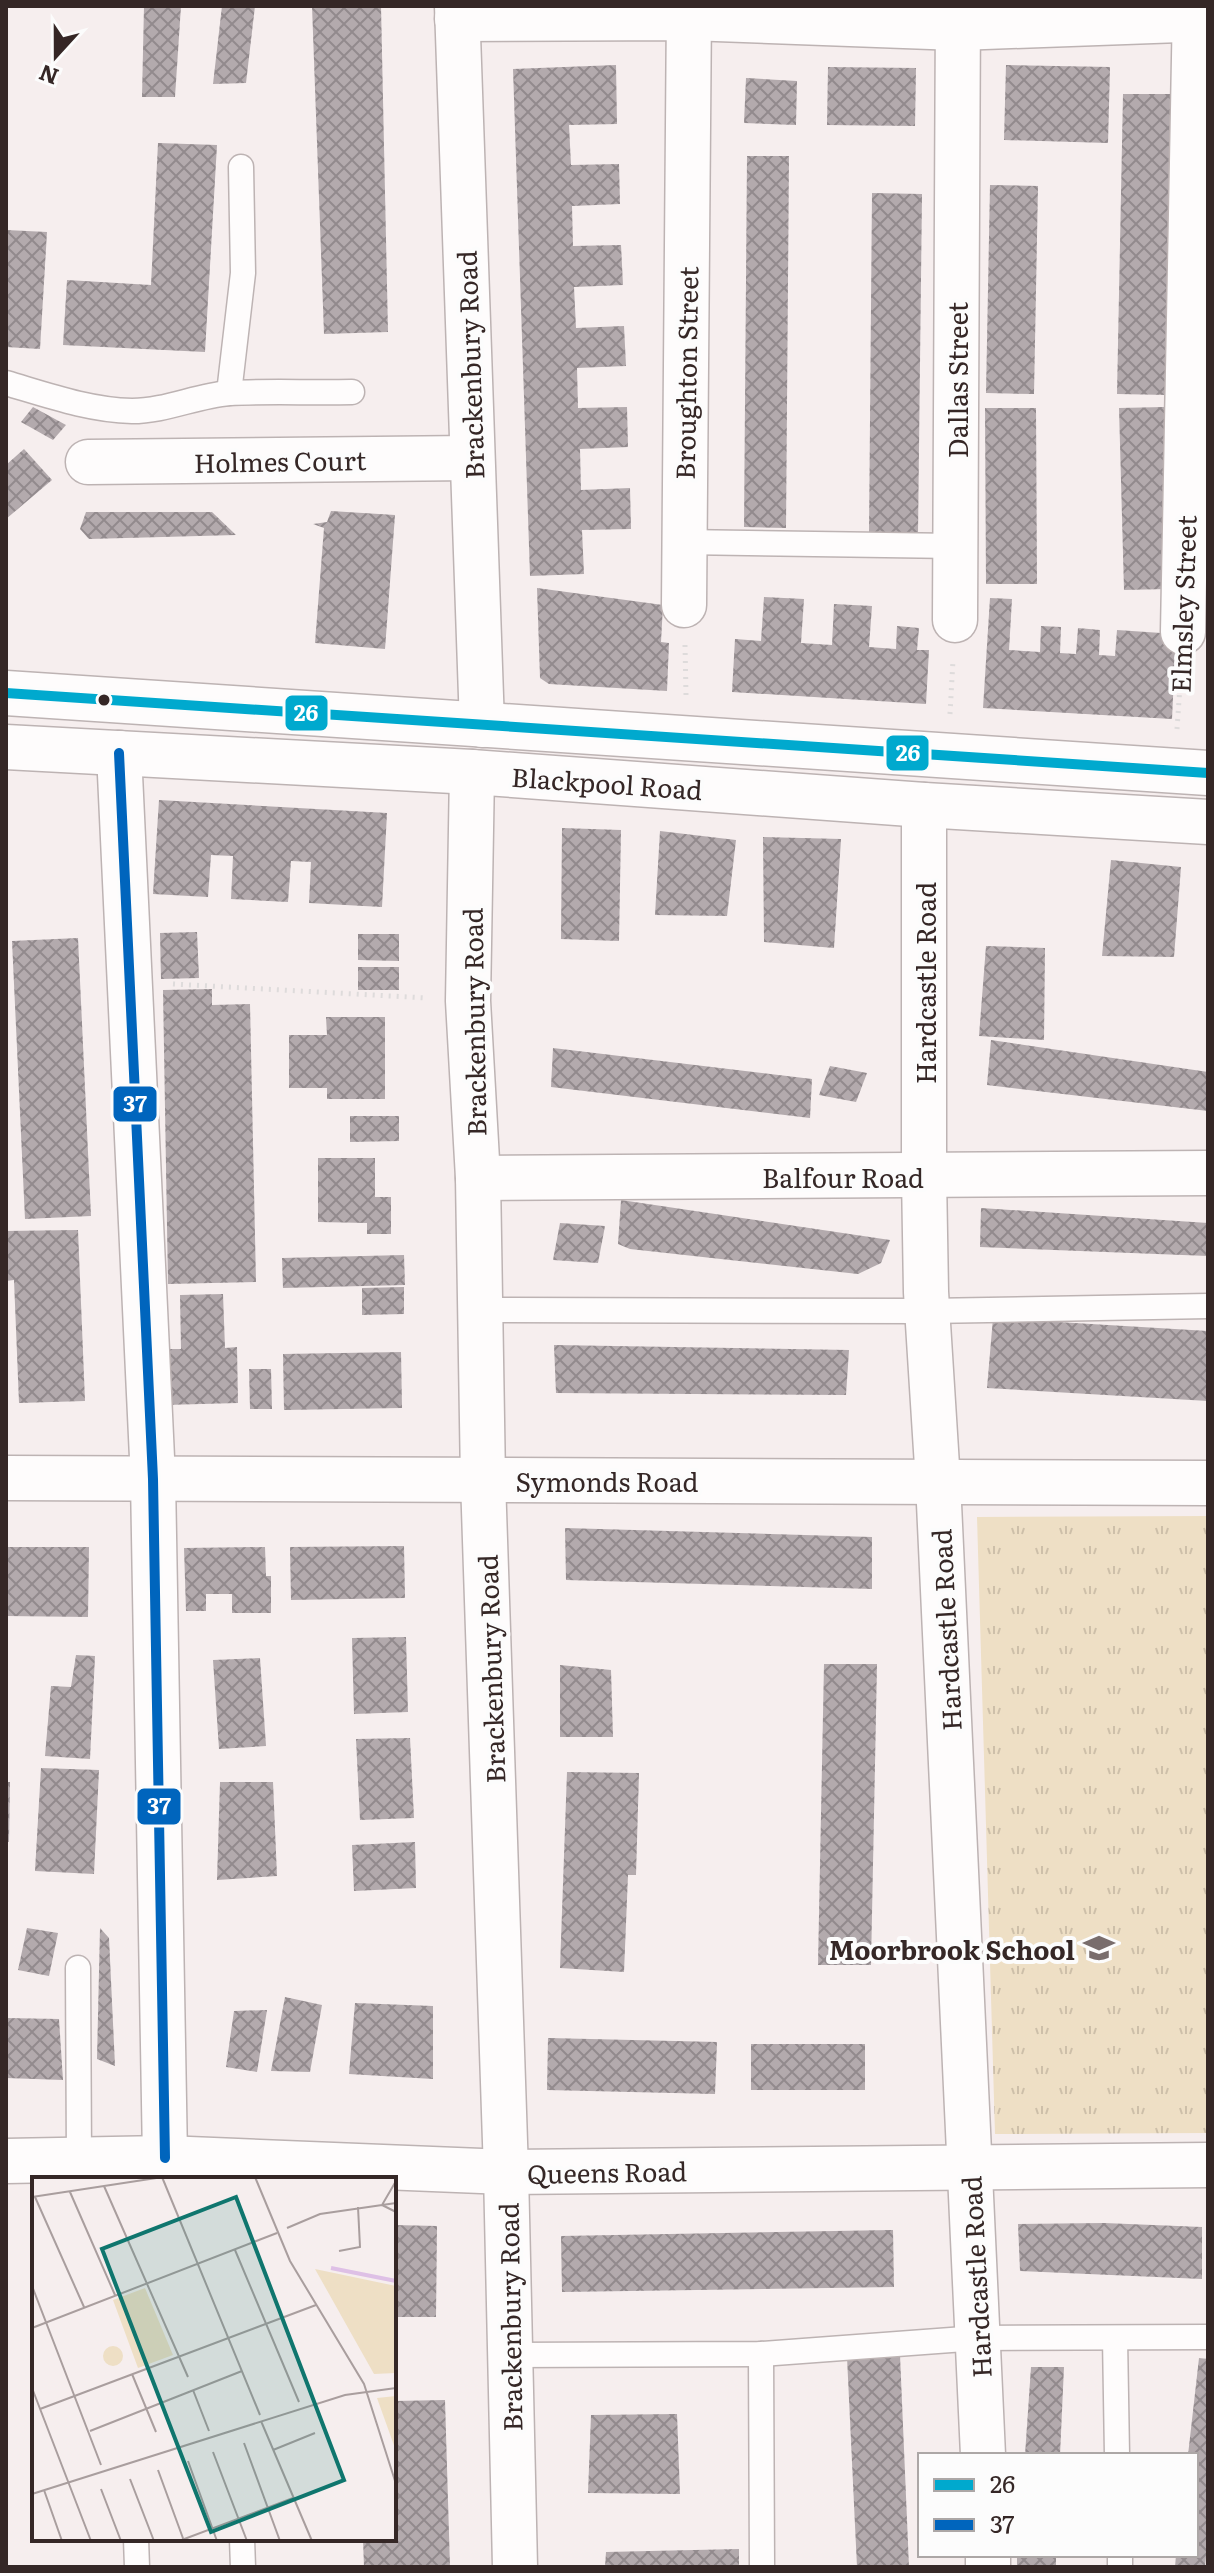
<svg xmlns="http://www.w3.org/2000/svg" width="1214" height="2573" viewBox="0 0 1214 2573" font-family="Literata,serif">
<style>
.park{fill:url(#park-tufts)}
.building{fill:url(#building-cross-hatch)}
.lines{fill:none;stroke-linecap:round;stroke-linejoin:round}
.lane-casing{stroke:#bdb3b3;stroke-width:27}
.street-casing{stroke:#bdb3b3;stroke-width:47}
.highway-casing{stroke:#bdb3b3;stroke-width:47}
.path{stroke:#dedbdb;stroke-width:5;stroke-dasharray:2 6;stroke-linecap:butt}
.lane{stroke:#fefcfc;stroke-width:24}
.street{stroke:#fefcfc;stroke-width:44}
.highway{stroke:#fefcfc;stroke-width:44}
.bus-1-casing{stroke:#fcfcfc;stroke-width:16}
.bus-2-casing{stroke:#fcfcfc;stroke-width:16}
.bus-1{stroke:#00a9ce;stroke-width:10}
.bus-2{stroke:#0065bd;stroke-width:10}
.bus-dot{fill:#352726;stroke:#fcfcfc;stroke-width:3}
.labels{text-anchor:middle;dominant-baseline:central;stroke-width:8;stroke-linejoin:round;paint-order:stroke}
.street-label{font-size:26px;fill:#352726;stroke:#fcfcfc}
.poi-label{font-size:26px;font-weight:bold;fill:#352726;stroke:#fcfcfc;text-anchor:end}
.inset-river{fill:none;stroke:#dec0e6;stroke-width:4}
.inset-road{fill:none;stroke:#a99e9e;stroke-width:2}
.view{fill:#0f766e;fill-opacity:0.15;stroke:#0f766e;stroke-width:4}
.inset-edge{fill:none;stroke:#352726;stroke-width:4}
.line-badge{stroke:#fcfcfc;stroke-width:3}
.badge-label{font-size:22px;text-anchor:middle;font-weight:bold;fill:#fff}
</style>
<defs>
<pattern id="park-tufts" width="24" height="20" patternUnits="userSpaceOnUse" patternTransform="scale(2)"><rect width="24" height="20" fill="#eedfc5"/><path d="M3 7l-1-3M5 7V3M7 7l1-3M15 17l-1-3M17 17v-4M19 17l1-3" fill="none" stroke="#cdbfa9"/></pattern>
<pattern id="building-cross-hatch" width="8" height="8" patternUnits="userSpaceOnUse" patternTransform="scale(2)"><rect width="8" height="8" fill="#b3aaad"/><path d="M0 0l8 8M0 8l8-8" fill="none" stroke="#928a8d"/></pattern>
</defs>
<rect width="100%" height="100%" fill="#f6eeee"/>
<polygon class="park" points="1208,1516 1208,2133 995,2134 977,1517"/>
<g class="building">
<polygon points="144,6 181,6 175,97 142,97"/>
<polygon points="222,6 255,6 246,83 213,84"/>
<polygon points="312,6 381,6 388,332 324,334"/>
<polygon points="616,65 617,124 569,125 571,165 619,164 620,204 572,206 573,246 621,245 623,285 574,287 576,328 624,326 626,366 577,368 578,408 627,407 628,447 580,449 581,490 630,488 631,529 582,530 584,574 530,576 513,69"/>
<polygon points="1006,65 1110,67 1108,143 1004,140"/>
<polygon points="828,67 916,68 915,126 827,125"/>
<polygon points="746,78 797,81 796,125 744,123"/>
<polygon points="1123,94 1173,94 1168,395 1117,394"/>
<polygon points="158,143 217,145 205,352 63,345 67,280 151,285"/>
<polygon points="747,156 789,156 786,528 744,527"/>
<polygon points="990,185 1038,186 1034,394 986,393"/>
<polygon points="872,193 922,194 918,534 869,534"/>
<polygon points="6,230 47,232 40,349 6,347"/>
<polygon points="33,407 66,425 53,440 21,422"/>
<polygon points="1164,407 1168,589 1124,590 1119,408"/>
<polygon points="985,408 1036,408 1037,584 986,584"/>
<polygon points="24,449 52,480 6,519 6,465"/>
<polygon points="331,511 395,515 385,649 315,643 324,528 313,524 327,522"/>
<polygon points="86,512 212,512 236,535 89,539 80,529"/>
<polygon points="537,588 663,605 661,642 669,643 667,691 549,684 540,678"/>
<polygon points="764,597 804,599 801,643 832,645 834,604 872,606 869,647 896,649 897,626 919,628 917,650 929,650 926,704 732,692 735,639 761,641"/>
<polygon points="990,598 1012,599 1009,650 1040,652 1041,626 1061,627 1060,653 1076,654 1078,628 1100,630 1099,655 1115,656 1117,630 1176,634 1172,719 983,708"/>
<polygon points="159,800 387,813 382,907 309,903 311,862 291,861 288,902 231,899 233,856 211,855 208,897 153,894"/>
<polygon points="562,828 621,830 619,941 561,939"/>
<polygon points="660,831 736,840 727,916 655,915"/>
<polygon points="763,837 841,839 834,948 764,942"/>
<polygon points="1111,860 1181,867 1174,957 1102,956"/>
<polygon points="197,932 199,978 161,979 160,933"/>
<polygon points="358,934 399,934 399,961 358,960"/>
<polygon points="78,938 91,1216 25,1219 12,941"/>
<polygon points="986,946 1045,948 1044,1040 979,1036"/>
<rect x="358" y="967" width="41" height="23"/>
<polygon points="212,989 212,1005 250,1004 256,1282 168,1284 163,990"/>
<polygon points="326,1017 385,1017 385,1099 327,1099 327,1088 289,1088 289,1035 327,1035"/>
<polygon points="991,1040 1208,1072 1208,1111 987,1085"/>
<polygon points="553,1048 812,1079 810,1118 551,1087"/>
<polygon points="830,1066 867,1073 856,1102 819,1095"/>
<polygon points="350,1116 399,1116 399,1141 350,1142"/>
<polygon points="318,1158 375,1158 375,1197 391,1197 391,1234 367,1234 367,1223 318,1222"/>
<polygon points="621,1200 890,1240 881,1263 858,1274 630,1249 618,1244"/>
<polygon points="981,1208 1208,1223 1208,1256 980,1247"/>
<polygon points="560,1223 605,1226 598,1263 553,1260"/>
<polygon points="78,1230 85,1401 19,1403 14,1280 6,1281 6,1231"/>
<polygon points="404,1255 405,1285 283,1288 282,1258"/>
<polygon points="404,1287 404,1314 362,1315 362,1288"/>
<polygon points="223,1294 225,1348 237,1347 238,1403 165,1405 163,1349 181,1349 180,1295"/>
<polygon points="993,1318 1208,1331 1208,1401 987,1388"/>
<polygon points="554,1345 849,1350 846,1395 556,1393"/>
<polygon points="401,1352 402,1408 284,1410 283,1354"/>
<polygon points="249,1369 271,1369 272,1409 250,1409"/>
<polygon points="565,1528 872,1537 872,1589 566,1580"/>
<polygon points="404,1546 405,1598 291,1600 290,1547"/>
<polygon points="6,1547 89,1547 88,1617 6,1616"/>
<polygon points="265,1547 266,1576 271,1576 271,1613 232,1613 232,1594 206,1594 206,1611 186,1611 184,1548"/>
<polygon points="406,1637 408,1712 354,1714 352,1638"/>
<polygon points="76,1655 95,1656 90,1759 45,1756 51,1686 71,1687"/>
<polygon points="260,1658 266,1746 219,1749 213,1660"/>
<polygon points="824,1664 877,1664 871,1965 818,1965"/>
<polygon points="560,1665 611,1670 613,1737 560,1737"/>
<polygon points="410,1738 414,1818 360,1820 356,1739"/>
<polygon points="41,1768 99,1770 94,1874 35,1871"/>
<polygon points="567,1772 639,1773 636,1875 628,1875 624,1972 560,1968"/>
<polygon points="6,1782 10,1782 9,1842 6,1842"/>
<polygon points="220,1782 273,1782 277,1876 217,1880"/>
<polygon points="415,1842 416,1888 354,1891 352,1845"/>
<polygon points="27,1928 58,1933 49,1976 18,1970"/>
<polygon points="100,1928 109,1938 115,2066 97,2059"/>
<polygon points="285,1997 322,2005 310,2072 271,2071"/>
<polygon points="355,2003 433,2006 433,2079 349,2074"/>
<polygon points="267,2010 257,2072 226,2067 234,2011"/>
<polygon points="6,2018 59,2019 63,2080 6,2078"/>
<polygon points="548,2038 717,2042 715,2094 547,2090"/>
<rect x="751" y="2044" width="114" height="46"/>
<polygon points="1104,2223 1202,2227 1202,2279 1020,2271 1018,2224"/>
<polygon points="394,2225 437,2226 436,2317 394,2317"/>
<polygon points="893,2230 894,2287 562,2292 561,2236"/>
<polygon points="900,2355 909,2567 857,2567 847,2357"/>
<polygon points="1199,2358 1208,2359 1208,2537 1205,2567 1175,2567 1176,2555 1196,2555 1196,2455 1188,2455"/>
<polygon points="1031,2367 1064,2367 1060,2455 1025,2455"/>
<polygon points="445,2400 450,2567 364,2567 363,2539 394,2539 394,2401"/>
<polygon points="677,2414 680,2494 588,2493 591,2415"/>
<polygon points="739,2549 739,2567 605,2567 606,2552"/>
<rect x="1017" y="2555" width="39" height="12"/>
</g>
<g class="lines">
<defs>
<g id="lane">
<path d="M6,383C47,395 89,410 132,411C165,411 196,396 229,393C270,391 311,393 352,392"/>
<polyline points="229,393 243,273 241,167"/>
<polyline points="683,542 955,546"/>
<polyline points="481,1310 928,1311 1208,1306"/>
<polyline points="78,1968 79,2160"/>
<polyline points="1115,2338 1117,2455"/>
<polyline points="761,2354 762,2567"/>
<polyline points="510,2355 761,2354 978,2338 1208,2337"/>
<polyline points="136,2539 137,2567"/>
<polyline points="242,2539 243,2567"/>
<polyline points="1120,2555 1120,2567"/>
</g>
<g id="street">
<polyline points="457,6 482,725"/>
<polyline points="457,19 689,18 958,28 1208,19"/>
<polyline points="88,462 471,458"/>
<polyline points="684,605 689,6"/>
<polyline points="955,620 958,6"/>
<polyline points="1183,632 1195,6"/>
<polyline points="119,753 153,1479 165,2158"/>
<polyline points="472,772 468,1001 478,1178 483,1480 506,2172 515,2567"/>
<polyline points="924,805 924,1176 926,1292 938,1482 983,2455"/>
<polyline points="478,1178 1208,1173"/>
<polyline points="6,1478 1208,1483"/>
<polyline points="6,2161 165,2158 506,2172 1208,2165"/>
<polyline points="988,2555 988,2567"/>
</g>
<g id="highway">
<polyline points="6,693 1208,773"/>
<polyline points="6,747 472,772 924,805 1208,822"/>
</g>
</defs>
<use href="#lane" class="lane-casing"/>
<use href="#street" class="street-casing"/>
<use href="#highway" class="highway-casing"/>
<g class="path">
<polyline points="685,645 686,695"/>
<polyline points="950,714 953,660"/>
<polyline points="1177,729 1181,672"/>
<polyline points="173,984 427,998"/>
</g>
<use href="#lane" class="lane"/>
<use href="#street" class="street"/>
<use href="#highway" class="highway"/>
<defs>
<polyline id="bus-1" points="6,693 1208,773"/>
<polyline id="bus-2" points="119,753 153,1479 165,2158"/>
</defs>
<use href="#bus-1" class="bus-1-casing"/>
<use href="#bus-2" class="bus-2-casing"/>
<use href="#bus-1" class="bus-1"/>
<use href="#bus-2" class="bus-2"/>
</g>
<defs>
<symbol id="school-bare" viewBox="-9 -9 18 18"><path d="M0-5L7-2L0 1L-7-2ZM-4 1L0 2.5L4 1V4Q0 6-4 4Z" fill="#796d6c" stroke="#fcfcfc" stroke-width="2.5" paint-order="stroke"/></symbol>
</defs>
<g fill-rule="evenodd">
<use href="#school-bare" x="1077" y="1926" width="44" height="44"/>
</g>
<circle class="bus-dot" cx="104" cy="700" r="7"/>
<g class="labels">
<g class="street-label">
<text transform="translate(469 365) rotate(-92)">Brackenbury Road</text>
<text transform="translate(685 373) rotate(-89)">Broughton Street</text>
<text transform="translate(956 380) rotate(-90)">Dallas Street</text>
<text transform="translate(280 460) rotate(-1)">Holmes Court</text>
<text transform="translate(1182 604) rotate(-88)">Elmsley Street</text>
<text transform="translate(607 782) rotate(4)">Blackpool Road</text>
<text transform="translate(924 983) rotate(-90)">Hardcastle Road</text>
<text transform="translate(473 1022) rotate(-91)">Brackenbury Road</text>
<text x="843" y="1176">Balfour Road</text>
<text x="607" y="1480">Symonds Road</text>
<text transform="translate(945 1630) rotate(-93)">Hardcastle Road</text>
<text transform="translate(490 1669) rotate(-92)">Brackenbury Road</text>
<text transform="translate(607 2171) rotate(-1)">Queens Road</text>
<text transform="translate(975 2277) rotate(-93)">Hardcastle Road</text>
<text transform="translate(509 2317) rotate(-91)">Brackenbury Road</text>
</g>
<g class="poi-label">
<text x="1075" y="1948">Moorbrook School</text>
</g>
</g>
<g transform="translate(32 2177)">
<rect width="364" height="364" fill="#f6eeee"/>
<path d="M113,111L141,178L106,191L81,123ZM71 179a10 10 0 1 1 20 0a10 10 0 1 1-20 0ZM364,219V274L345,221Z" fill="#eedfc5"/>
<path d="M283,92L364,109V196L342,197Z" fill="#eedfc5"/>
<path class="inset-river" d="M299,91L364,104"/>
<path class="inset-road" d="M130,0L228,238M223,0L258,84L332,207L364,307M364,4L350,28L364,35M72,9L156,200M38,15L83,118M0,20L131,0M3,20L52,130M255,51L288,37L364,26M203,73L267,225M307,74L328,70L326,30M0,109L69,288M0,151L245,56M100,197L124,255M0,211L59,364M161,213L177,254M8,232L284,128M229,244L280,364M58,254L210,194M212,266L248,364M241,273L283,256M181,275L215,364M156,284L185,364M126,293L152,364M98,302L122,364M69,312L89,364M12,313L30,364M0,317L313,218L364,211M147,364L261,321"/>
<path class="view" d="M204,20L312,303L179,355L70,72Z"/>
<rect width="364" height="364" class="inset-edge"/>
</g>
<g class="line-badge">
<rect x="284" y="694" width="45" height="38" rx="8" fill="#00a9ce"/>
<rect x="885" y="734" width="45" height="38" rx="8" fill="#00a9ce"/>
<rect x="112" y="1085" width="46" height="38" rx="8" fill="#0065bd"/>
<rect x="136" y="1787" width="46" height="39" rx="8" fill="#0065bd"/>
</g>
<g class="badge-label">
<text x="306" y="721">26</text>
<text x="908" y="761">26</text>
<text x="135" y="1112">37</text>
<text x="159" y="1814">37</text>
</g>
<rect width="1214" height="2573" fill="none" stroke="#352726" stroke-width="16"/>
<rect x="918" y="2453" width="280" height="104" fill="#fcfcfc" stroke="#aca7a6" stroke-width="2"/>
<rect x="934" y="2479" width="40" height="12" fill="#00a9ce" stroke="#aca7a6" stroke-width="2"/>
<text x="990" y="2493" font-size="24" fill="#352726">26</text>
<rect x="934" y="2519" width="40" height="12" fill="#0065bd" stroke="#aca7a6" stroke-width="2"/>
<text x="990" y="2533" font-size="24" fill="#352726">37</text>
<g transform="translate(56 56) rotate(201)" stroke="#fcfcfc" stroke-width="6" paint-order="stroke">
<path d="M0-6L14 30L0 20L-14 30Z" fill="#352726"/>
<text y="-12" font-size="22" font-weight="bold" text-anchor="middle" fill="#352726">N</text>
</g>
</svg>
